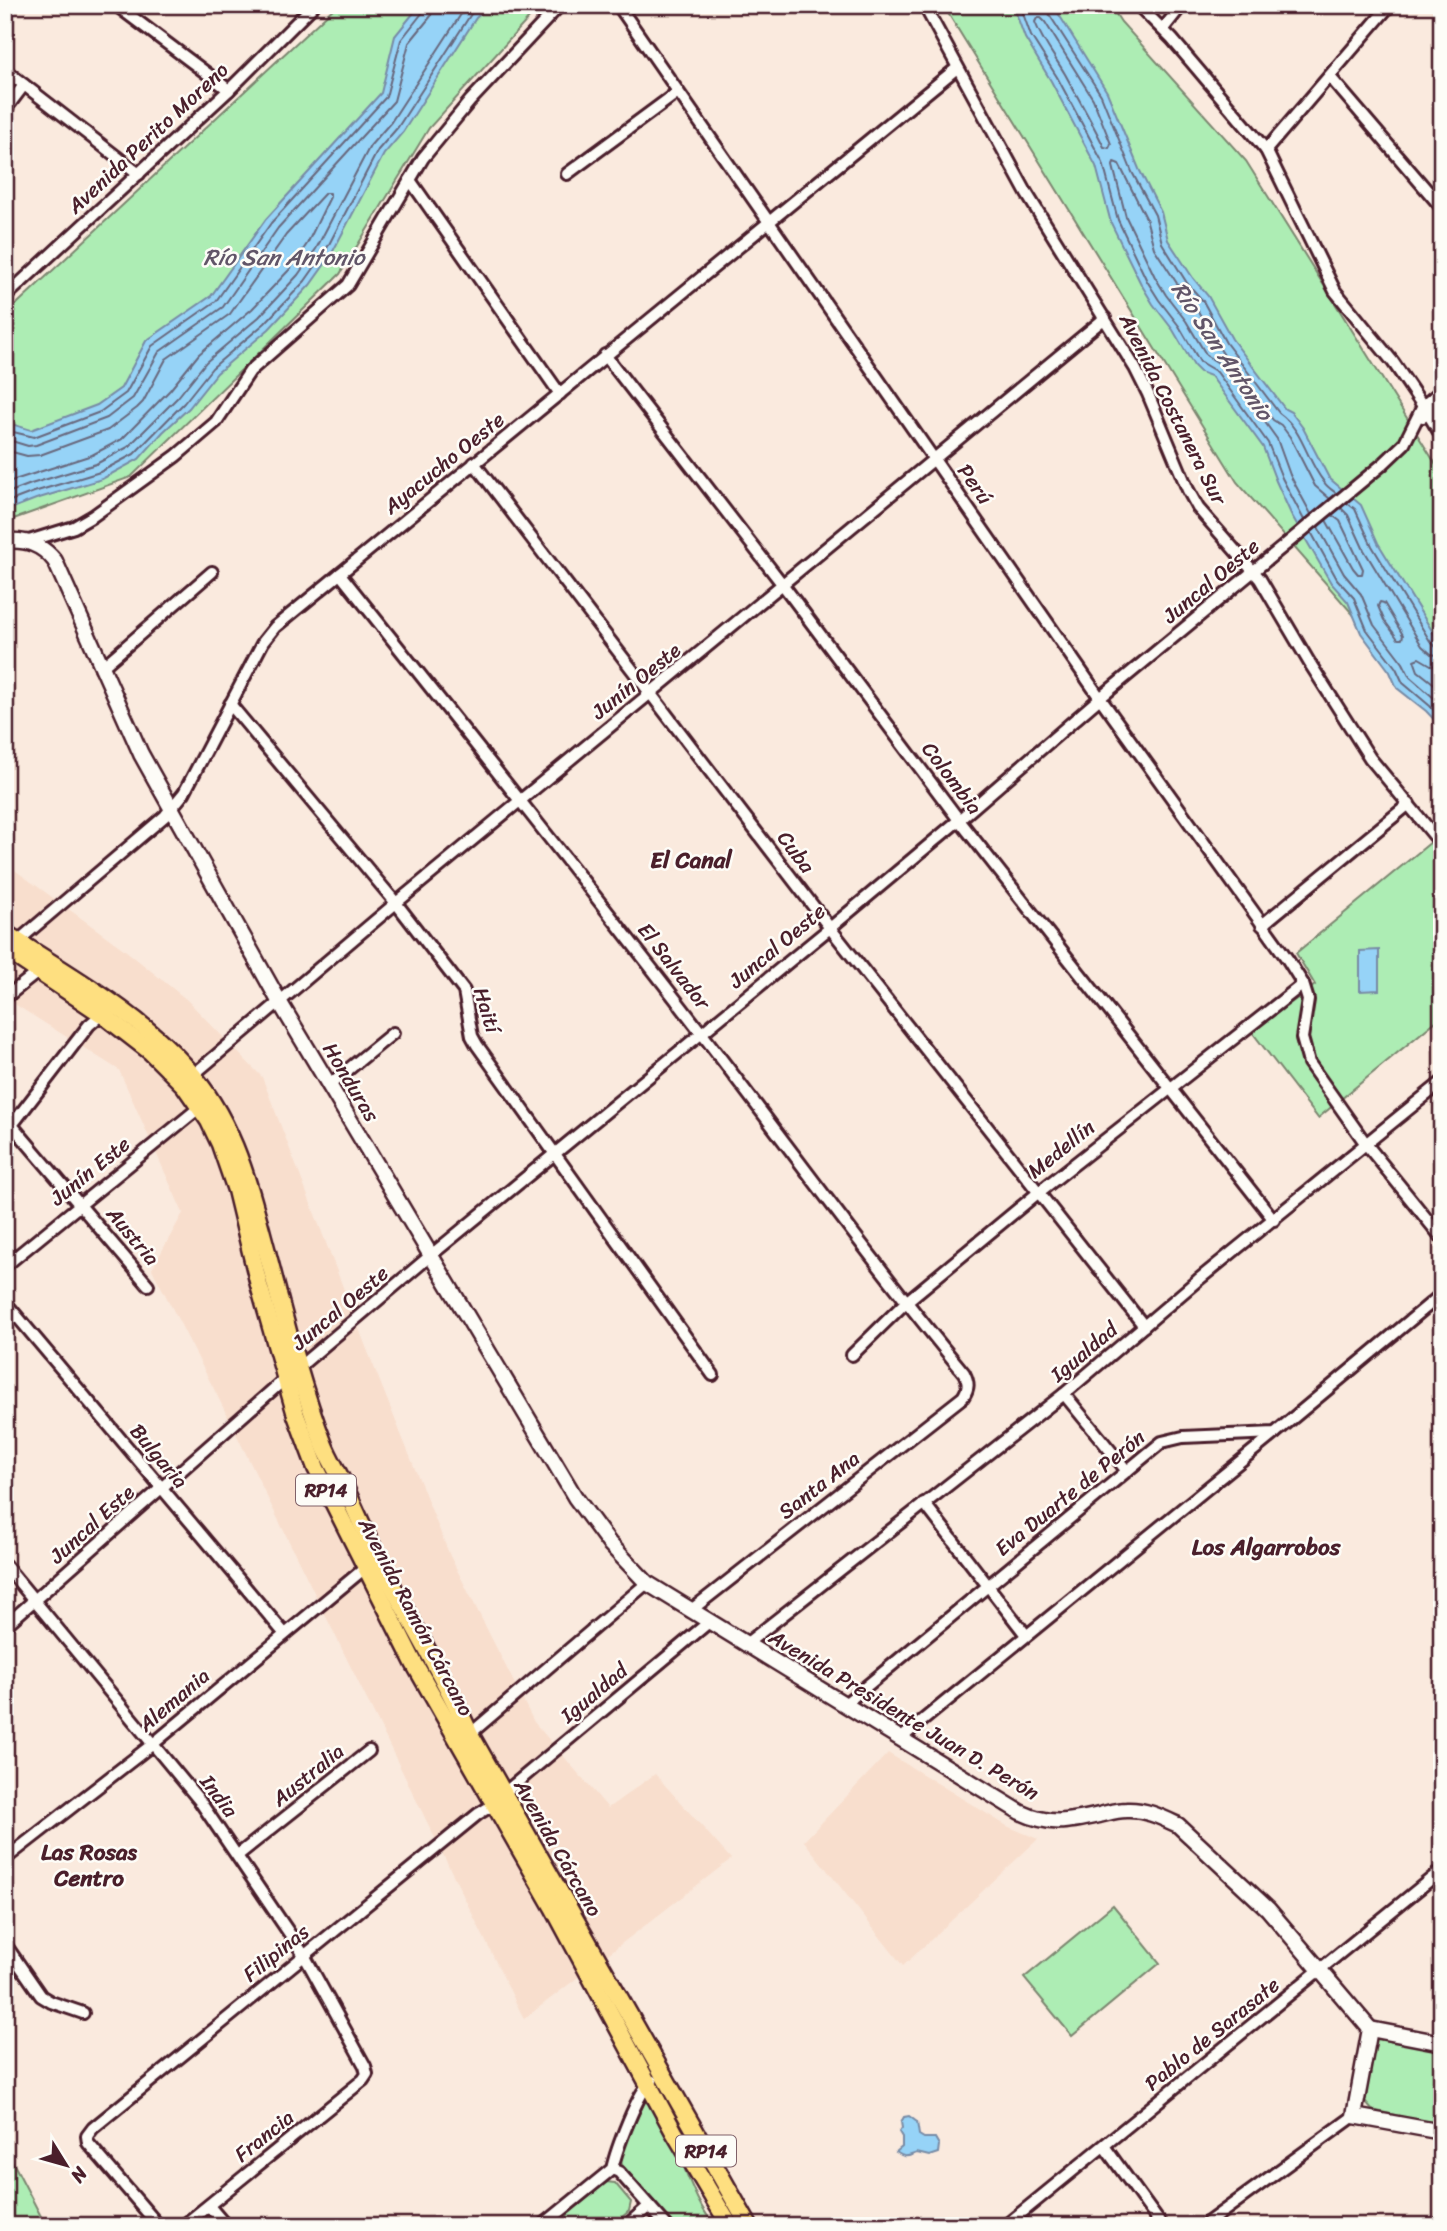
<svg xmlns="http://www.w3.org/2000/svg" width="1447" height="2231" viewBox="0 0 1447 2231" font-family="Sriracha,sans-serif">
<style>
.built{fill:#f8decd}
.green{fill:#adedb4;stroke:#7c8670;stroke-width:2}
.water{fill:#96d3f7;stroke:#788ba5;stroke-width:2}
.lines{fill:none;stroke-linecap:round;stroke-linejoin:round}
.shore{stroke:#68677d;stroke-width:2}
.minor-casing{stroke:#4a1f2b;stroke-width:16}
.secondary-casing{stroke:#4a1f2b;stroke-width:19}
.primary-casing{stroke:#4a1f2b;stroke-width:21}
.minor{stroke:#fdfcf7;stroke-width:10}
.secondary{stroke:#fdfcf7;stroke-width:14}
.primary{stroke:#fedf80;stroke-width:16}
.labels{text-anchor:middle;dominant-baseline:central;stroke-width:5;stroke-linejoin:round;paint-order:stroke}
.shield{fill:#fdfcf7;stroke:#806168;stroke-width:2}
.shield-label{font-size:19px;font-weight:bold;fill:#4a1f2b}
.street-label{font-size:21px;fill:#4a1f2b;stroke:#fdfcf7}
.water-label{font-size:23px;font-style:italic;fill:#615568;stroke:#fdfcf7}
.neighbourhood-label{font-size:23px;font-weight:bold;fill:#4a1f2b;stroke:#fdfcf7}
</style>
<rect width="100%" height="100%" fill="#faeade"/>
<filter id="ink" filterUnits="userSpaceOnUse"><feTurbulence type="fractalNoise" baseFrequency=".0143" numOctaves="2"/><feDisplacementMap in="SourceGraphic" scale="14" xChannelSelector="R" yChannelSelector="G"/><feConvolveMatrix kernelMatrix="1 2 1 2 8 2 1 2 1" color-interpolation-filters="sRGB"/></filter>
<g filter="url(#ink)">
<g class="built">
<polygon points="5,863 125,950 187,1000 262,1077 368,1352 450,1556 534,1722 608,1808 655,1774 731,1859 524,2019 216,1393 152,1269 183,1213 119,1070 5,998"/>
<polygon points="888,1753 1007,1826 1038,1839 903,1966 804,1841"/>
</g>
<g class="green">
<polygon points="337,5 541,5 429,128 340,274 131,477 5,522 5,315"/>
<polygon points="943,5 1110,5 1121,22 1246,161 1442,474 1442,716 1237,482"/>
<polygon points="1431,842 1442,860 1442,1016 1318,1118 1252,1032 1315,985 1296,953"/>
<polygon points="1113,1905 1160,1963 1072,2036 1024,1978"/>
<polygon points="1379,2036 1442,2048 1442,2108 1440,2115 1431,2123 1372,2110 1365,2102 1373,2042"/>
<path d="M645,2101C678,2124 685,2195 716,2226H675L622,2165L620,2157Z"/>
<polygon points="5,2147 46,2226 5,2226"/>
<polygon points="606,2182 615,2183 631,2202 629,2211 612,2226 554,2226"/>
</g>
<g class="water">
<polygon points="420,5 490,5 476,18 403,132 384,154 330,257 310,285 269,329 217,373 189,408 163,432 139,459 102,479 36,499 5,511 5,422 31,430 97,405 121,388 146,341 211,296 266,219 381,93 395,36"/>
<polygon points="1013,5 1051,5 1058,13 1107,92 1139,169 1161,212 1168,240 1193,278 1208,296 1232,339 1285,409 1291,412 1303,428 1329,478 1361,505 1378,543 1436,637 1442,642 1442,728 1426,711 1397,688 1390,672 1361,633 1348,602 1331,583 1291,514 1276,481 1263,447 1211,376 1200,372 1194,366 1173,330 1153,304 1141,284 1111,223 1096,166 1051,81 1025,38"/>
<polygon points="1379,950 1379,990 1360,991 1360,951"/>
<path d="M909,2116L917,2122L919,2135L924,2138H935L939,2145L938,2153L929,2156L917,2153C908,2156 906,2159 896,2152L902,2147V2137L899,2132L902,2128L901,2122L904,2117Z"/>
</g>
<g class="lines">
<g class="shore">
<polyline points="1020,5 1031,36 1057,77 1103,163 1118,220 1147,281 1159,300 1179,326 1200,362 1217,372 1268,443 1282,478 1304,520"/>
<path d="M1046,5L1047,11L1101,95L1132,172L1155,215L1162,243L1187,283L1203,301L1226,343L1279,413C1304,431 1306,460 1324,482C1327,487 1332,490 1336,493"/>
<path d="M1037,18H1041L1045,22L1093,99L1111,144L1109,148L1104,147C1092,122 1078,98 1065,74C1055,57 1042,41 1035,22Z"/>
<polygon points="1114,162 1119,164 1146,218 1154,248 1180,288 1195,306 1218,346 1229,363 1228,367 1225,367 1207,356 1186,321 1166,295 1155,277 1126,217 1113,166"/>
<polyline points="5,430 34,437 100,412 126,393 152,346 216,301 271,223 386,97 401,40 423,12 425,5"/>
<polyline points="5,439 28,446 36,445 107,418 133,398 159,352 223,307 278,228 394,101 409,43 431,16 433,5"/>
<polyline points="5,450 27,456 40,455 108,430 137,408 143,402 166,359 230,314 286,235 325,193 330,193 330,197 307,244 290,269 252,309 199,354 170,390 122,439 92,455 5,483"/>
<polyline points="5,494 31,484 96,464 128,447 178,397 206,362 259,317 298,275 316,249 370,146 391,122 467,5"/>
<polyline points="5,503 34,492 100,472 134,454 184,403 212,368 265,323 305,281 324,254 378,150 398,127 471,14 480,5"/>
<polyline points="1347,503 1355,509 1372,546 1430,641 1436,647 1442,647"/>
<polyline points="1341,508 1348,515 1364,550 1422,646 1431,654 1442,656"/>
<polyline points="1311,514 1290,475 1277,439 1244,393 1244,388 1249,388 1273,420 1281,425 1290,437 1315,486 1330,499"/>
<polyline points="1326,520 1353,568 1358,574 1362,574 1363,569 1340,521 1332,515"/>
<polyline points="1318,527 1344,574 1361,594 1374,625 1403,663 1410,677 1442,705"/>
<polyline points="1311,532 1337,579 1354,598 1367,630 1396,668 1403,683 1430,706 1442,719"/>
<polygon points="1380,602 1384,603 1403,635 1402,639 1398,639 1384,620 1378,606"/>
<polyline points="1442,667 1431,665 1419,658 1414,660 1418,671 1442,690"/>
</g>
<defs>
<g id="minor">
<polyline points="116,5 229,90"/>
<polyline points="618,5 1100,698 1288,960 1303,984 1308,1000 1302,1038 1309,1063 1366,1144 1442,1238"/>
<polyline points="924,5 1027,194 1135,368 1148,394 1188,490 1198,508 1260,579 1309,662 1370,758 1442,845"/>
<polyline points="1138,5 1172,39 1266,150 1335,291 1393,362 1427,412 1442,437"/>
<polyline points="1163,29 1182,5"/>
<polyline points="5,70 139,174"/>
<polyline points="1330,77 1442,208"/>
<polyline points="5,110 24,85"/>
<polyline points="1266,150 1390,5"/>
<polyline points="567,174 678,92"/>
<polyline points="410,180 560,394"/>
<polyline points="5,297 229,90 314,5"/>
<polyline points="605,355 783,585 959,820 1274,1220"/>
<polyline points="1423,417 1442,401"/>
<polyline points="474,463 830,928 1144,1326"/>
<polyline points="29,541 74,527 93,516 176,456 216,422 250,371 348,285 423,158 470,101 560,5"/>
<path d="M340,574C462,727 584,880 703,1035C790,1148 873,1263 964,1373C969,1383 969,1388 963,1397L690,1611"/>
<polyline points="101,668 212,572"/>
<polyline points="230,704 396,903 464,991 472,1036 477,1045 713,1375"/>
<polyline points="1262,925 1409,804"/>
<polyline points="18,941 165,816 184,793 263,642 275,627 957,68"/>
<polyline points="5,998 39,971"/>
<polyline points="193,1075 396,903 1105,318"/>
<polyline points="328,1086 393,1033"/>
<polyline points="5,1117 148,1285"/>
<polyline points="5,1134 89,1025 102,1014"/>
<polyline points="5,1266 200,1107"/>
<polyline points="5,1302 284,1633"/>
<polyline points="852,1355 906,1302 1039,1192 1303,984"/>
<polyline points="1064,1394 1127,1471"/>
<polyline points="924,1503 1026,1635"/>
<polyline points="5,1565 199,1800 304,1955 365,2066 367,2074 363,2080 183,2226"/>
<polyline points="5,1626 286,1378 430,1256 830,928 959,820 1100,698 1383,464 1404,444 1423,406 1442,390"/>
<polyline points="746,1644 1064,1394 1198,1280 1442,1082"/>
<polyline points="845,1704 1162,1442 1183,1437 1275,1433 1442,1294"/>
<polyline points="470,1734 647,1583"/>
<polyline points="900,1739 1275,1433"/>
<polyline points="503,1794 709,1622"/>
<polyline points="238,1855 369,1751"/>
<polyline points="5,1859 153,1744 365,1568"/>
<polyline points="5,1944 41,1996 51,2002 83,2013"/>
<polyline points="1104,2146 1162,2226"/>
<polyline points="612,2169 619,2172 667,2226"/>
<polyline points="209,2206 226,2226"/>
<polyline points="159,2226 88,2143 87,2136 93,2128 478,1814 493,1805"/>
<path d="M542,2226L612,2169C616,2151 638,2090 652,2081"/>
<polyline points="626,2226 649,2206"/>
<polyline points="1005,2226 1442,1870"/>
<polyline points="1203,2226 1354,2116"/>
<polyline points="1435,2226 1442,2221"/>
</g>
<g id="secondary">
<path d="M5,541C26,539 42,544 55,561L141,754L279,1001L575,1497L609,1543L647,1583L1020,1812C1050,1826 1068,1822 1099,1815C1108,1813 1117,1810 1126,1810C1145,1809 1161,1817 1178,1825L1268,1909L1370,2029"/>
<polyline points="1370,2029 1354,2116 1442,2132"/>
<polyline points="1370,2029 1442,2043"/>
</g>
<g id="primary">
<path d="M5,933C66,974 135,1010 184,1065C234,1120 248,1182 267,1252C284,1316 300,1383 324,1445C329,1458 337,1470 343,1483C355,1509 366,1535 379,1560C408,1618 443,1674 470,1734L749,2226"/>
<polyline points="5,949 102,1014 151,1052 184,1085 209,1121 220,1144 236,1190 259,1285 296,1415 316,1468 414,1663 553,1907 674,2132 730,2226"/>
</g>
</defs>
<use href="#minor" class="minor-casing"/>
<use href="#secondary" class="secondary-casing"/>
<use href="#primary" class="primary-casing"/>
<use href="#minor" class="minor"/>
<use href="#secondary" class="secondary"/>
<use href="#primary" class="primary"/>
</g>
</g>
<g class="labels">
<g class="shield">
<rect x="296" y="1474.5" width="60" height="31" rx="5"/>
<rect x="676" y="2135.5" width="60" height="31" rx="5"/>
</g>
<g class="shield-label">
<text x="326" y="1490">RP14</text>
<text x="706" y="2151">RP14</text>
</g>
<g class="street-label">
<text transform="translate(148 138) rotate(-43)">Avenida Perito Moreno</text>
<text transform="translate(1173 409) rotate(63)">Avenida Costanera Sur</text>
<text transform="translate(444 463) rotate(-39)">Ayacucho Oeste</text>
<text transform="translate(975 484) rotate(55)">Perú</text>
<text transform="translate(1211 581) rotate(-40)">Juncal Oeste</text>
<text transform="translate(636 681) rotate(-39)">Junín Oeste</text>
<text transform="translate(952 778) rotate(53)">Colombia</text>
<text transform="translate(796 852) rotate(53)">Cuba</text>
<text transform="translate(777 946) rotate(-40)">Juncal Oeste</text>
<text transform="translate(674 966) rotate(52)">El Salvador</text>
<text transform="translate(487 1010) rotate(73)">Haití</text>
<text transform="translate(351 1082) rotate(59)">Honduras</text>
<text transform="translate(1061 1149) rotate(-39)">Medellín</text>
<text transform="translate(90 1171) rotate(-39)">Junín Este</text>
<text transform="translate(133 1236) rotate(50)">Austria</text>
<text transform="translate(340 1308) rotate(-40)">Juncal Oeste</text>
<text transform="translate(1084 1352) rotate(-40)">Igualdad</text>
<text transform="translate(159 1456) rotate(50)">Bulgaria</text>
<text transform="translate(819 1485) rotate(-38)">Santa Ana</text>
<text transform="translate(1070 1493) rotate(-39)">Eva Duarte de Perón</text>
<text transform="translate(92 1524) rotate(-42)">Juncal Este</text>
<text transform="translate(416 1617) rotate(62)">Avenida Ramón Cárcano</text>
<text transform="translate(594 1693) rotate(-40)">Igualdad</text>
<text transform="translate(174 1700) rotate(-40)">Alemania</text>
<text transform="translate(904 1715) rotate(31)">Avenida Presidente Juan D. Perón</text>
<text transform="translate(308 1775) rotate(-39)">Australia</text>
<text transform="translate(219 1796) rotate(53)">India</text>
<text transform="translate(558 1848) rotate(60)">Avenida Cárcano</text>
<text transform="translate(276 1953) rotate(-39)">Filipinas</text>
<text transform="translate(1212 2034) rotate(-39)">Pablo de Sarasate</text>
<text transform="translate(264 2136) rotate(-39)">Francia</text>
</g>
<g class="water-label">
<text x="284" y="257">Río San Antonio</text>
<text transform="translate(1222 351) rotate(56)">Río San Antonio</text>
</g>
<g class="neighbourhood-label">
<text x="691" y="860">El Canal</text>
<text x="1266" y="1547">Los Algarrobos</text>
<text x="89" y="1852">Las Rosas<tspan x="89" dy="26">Centro</tspan></text>
</g>
</g>
<rect width="1447" height="2231" fill="none" stroke="#fdfcf7" stroke-width="28"/>
<rect x="14" y="14" width="1419" height="2203" fill="none" stroke="#4a1f2b" stroke-width="2.5" filter="url(#ink)"/>
<g transform="translate(66 2165) rotate(127)" stroke="#fdfcf7" stroke-width="5" paint-order="stroke">
<path d="M0-5L12 26L0 18L-12 26Z" fill="#4a1f2b"/>
<text y="-10" font-size="19" font-weight="bold" text-anchor="middle" fill="#4a1f2b">N</text>
</g>
</svg>
